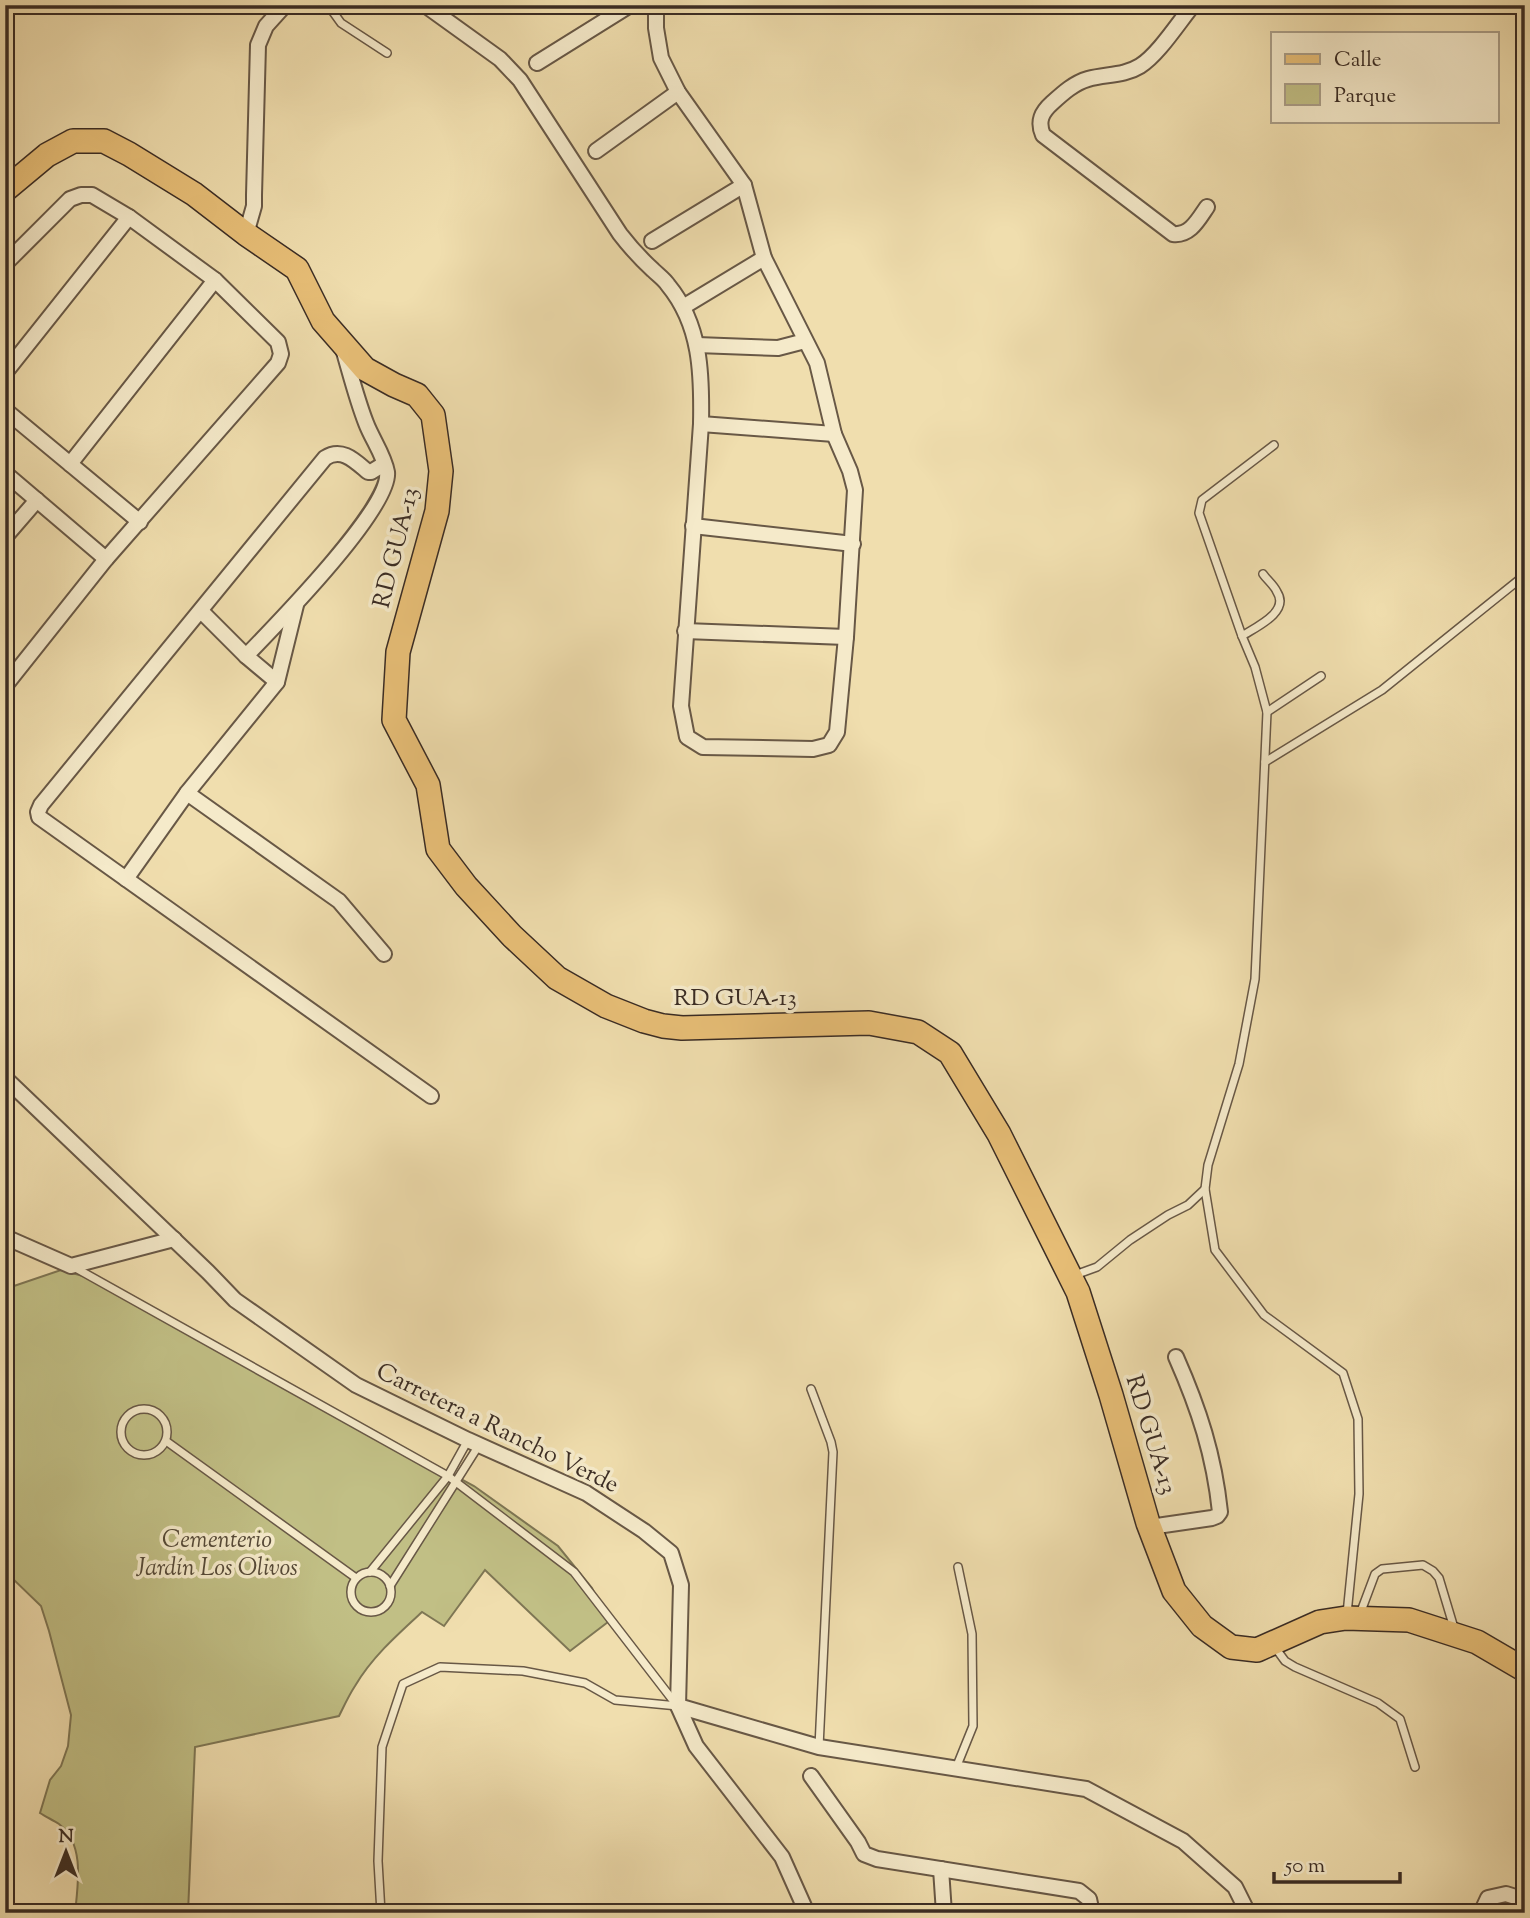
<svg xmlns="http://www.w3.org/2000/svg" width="1530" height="1918" viewBox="0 0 1530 1918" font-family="'Sorts Mill Goudy',serif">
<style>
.green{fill:#c1bf85;stroke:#7e7654;stroke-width:2}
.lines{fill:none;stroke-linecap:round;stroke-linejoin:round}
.lane-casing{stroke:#685846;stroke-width:10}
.street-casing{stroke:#685846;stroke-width:18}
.primary-casing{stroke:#3a2c24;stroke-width:26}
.lane{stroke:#f5eaca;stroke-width:7}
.street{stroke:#f5eaca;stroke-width:14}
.primary{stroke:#e8bf77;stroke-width:23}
.labels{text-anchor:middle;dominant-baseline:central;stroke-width:7;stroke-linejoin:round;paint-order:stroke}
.street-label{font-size:24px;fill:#3a2c24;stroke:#f5eaca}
.park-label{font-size:24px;font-style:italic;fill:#554937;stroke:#f5eaca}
</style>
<rect width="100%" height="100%" fill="#f0deae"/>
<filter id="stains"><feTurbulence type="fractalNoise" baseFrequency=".00286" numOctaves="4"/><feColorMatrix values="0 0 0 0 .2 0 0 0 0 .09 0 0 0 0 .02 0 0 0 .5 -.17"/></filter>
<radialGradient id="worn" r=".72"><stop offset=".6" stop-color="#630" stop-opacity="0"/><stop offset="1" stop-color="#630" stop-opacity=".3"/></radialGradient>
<path class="green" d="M61,1270L83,1276L113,1290L474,1486L558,1546L592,1588L608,1622L570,1651L485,1570L444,1626L422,1612C398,1634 372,1657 355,1686C349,1695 344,1706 339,1716L195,1747L188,1913H75C78,1884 85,1844 59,1824C53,1820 46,1817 40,1813L50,1780L61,1766L68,1746L71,1715L49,1631L41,1606L14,1580L5,1564V1289Z"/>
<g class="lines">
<defs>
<g id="lane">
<polyline points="328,5 341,23 387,53"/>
<path d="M1242,636C1256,627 1290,612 1277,592C1274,585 1267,580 1263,574"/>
<polyline points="1267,712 1321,676"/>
<polyline points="1265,762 1382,690 1525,575"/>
<polyline points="1205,1189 1215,1250 1264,1315 1343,1373 1358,1419 1359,1494 1347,1614"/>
<polyline points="72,1266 448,1476 574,1572 675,1703"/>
<polyline points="1075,1275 1097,1267 1130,1240 1168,1215 1188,1205 1205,1189 1208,1165 1239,1064 1255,979 1267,712 1255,667 1242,636 1199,513 1202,500 1274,445"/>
<polyline points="811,1389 831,1442 833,1452 819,1747"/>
<circle cx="144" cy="1432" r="23"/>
<polyline points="166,1441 356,1578"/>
<polyline points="370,1572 448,1476 468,1440"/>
<circle cx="371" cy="1592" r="20"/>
<polyline points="390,1586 479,1445"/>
<polyline points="1360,1614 1375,1574 1382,1569 1423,1565 1433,1571 1439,1578 1454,1628"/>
<polyline points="1274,1646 1285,1661 1295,1667 1378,1703 1400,1719 1415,1767"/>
<polyline points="956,1768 973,1726 972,1634 958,1567"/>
<polyline points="381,1913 378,1861 382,1747 403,1684 440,1667 523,1671 585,1683 615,1700 678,1706"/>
</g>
<g id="street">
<path d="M425,5L500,59L520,80L620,234C630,247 641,259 653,270C658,275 664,279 668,285C701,325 702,374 701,424L681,706L687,737L703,747L813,749L829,745L837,732L846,637L855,490L850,471L834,434L817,363L764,258L744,185L678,92L661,58L656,28V5"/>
<path d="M1193,5C1179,22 1158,55 1140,66C1124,76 1106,74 1088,79C1074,83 1063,93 1052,103C1042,112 1037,121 1043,135L1173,234C1190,236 1198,220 1207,207"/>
<polyline points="537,63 630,5"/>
<polyline points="596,151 678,92"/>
<polyline points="246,234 254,206 254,195 258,45 266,26 285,5"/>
<polyline points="652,241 744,185"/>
<polyline points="5,264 70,199 81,195 92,195 129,217 215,280 278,342 281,354 278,363 106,559 5,686"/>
<polyline points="683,307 764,258"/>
<polyline points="697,345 778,348 805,341"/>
<polyline points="5,373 129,217"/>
<polyline points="5,410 140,522"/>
<polyline points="701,424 834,434"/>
<polyline points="70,464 215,280"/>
<path d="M384,464L371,472H368C355,461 342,447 325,458L41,805L38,812L39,817L431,1096"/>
<polyline points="5,473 106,559"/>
<polyline points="693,526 853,544"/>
<polyline points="5,537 37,500"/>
<polyline points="201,611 246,656 277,682"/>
<polyline points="685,631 846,637"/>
<path d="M246,656C273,628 392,507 387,472C384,455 372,439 366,423C357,400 351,376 344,352"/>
<polyline points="187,793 339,901 384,954"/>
<polyline points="126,879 187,793 277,682 296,605"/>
<polyline points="5,1078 208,1272 235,1300 356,1385 468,1440 586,1493 644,1531 671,1553 681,1585 678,1706 696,1746 782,1857 807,1913"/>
<polyline points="5,1237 71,1266 174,1239"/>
<path d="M1150,1527L1212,1518L1217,1516L1220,1512C1214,1455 1199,1409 1176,1357"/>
<polyline points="678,1706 819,1747 1086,1789 1183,1841 1235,1887 1248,1913"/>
<polyline points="811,1776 858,1842 864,1854 877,1859 1079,1891 1089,1899 1092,1913"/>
<polyline points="941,1869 944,1913"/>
<polyline points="1481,1913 1488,1898 1506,1894 1522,1899 1525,1908"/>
</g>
<polyline id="primary" points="5,190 47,155 73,141 104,141 129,154 194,194 246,234 297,269 323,321 365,369 394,385 417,395 433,415 441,471 437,511 398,652 394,720 428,785 438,849 466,886 512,936 557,978 606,1006 644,1021 663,1026 682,1028 869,1023 918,1032 950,1053 999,1134 1078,1292 1111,1395 1148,1523 1174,1591 1202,1626 1231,1647 1257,1650 1320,1622 1346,1618 1409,1620 1477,1642 1525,1670"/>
</defs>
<use href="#lane" class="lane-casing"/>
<use href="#street" class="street-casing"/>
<use href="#primary" class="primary-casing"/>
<use href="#lane" class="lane"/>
<use href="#street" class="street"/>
<use href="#primary" class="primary"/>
</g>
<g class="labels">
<g class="street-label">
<text transform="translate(397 548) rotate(-76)">RD GUA-13</text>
<text x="735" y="999">RD GUA-13</text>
<text transform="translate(497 1429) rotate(26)">Carretera a Rancho Verde</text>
<text transform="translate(1150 1435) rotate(73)">RD GUA-13</text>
</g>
<g class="park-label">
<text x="217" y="1541">Cementerio<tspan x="217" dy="28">Jardín Los Olivos</tspan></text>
</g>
</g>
<rect width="1530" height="1918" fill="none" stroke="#f0deae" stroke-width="28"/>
<rect x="7" y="7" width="1516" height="1904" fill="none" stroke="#3a2c24" stroke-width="3.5"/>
<rect x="14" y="14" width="1502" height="1890" fill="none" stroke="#3a2c24" stroke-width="2"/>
<rect x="1271" y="32" width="228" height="91" fill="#f5eaca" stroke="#aa9e88" stroke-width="2"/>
<rect x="1285" y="54" width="35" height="10" fill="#e8bf77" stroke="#aa9e88" stroke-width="2"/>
<text x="1334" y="66" font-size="21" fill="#3a2c24">Calle</text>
<rect x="1285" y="84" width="35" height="21" fill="#c1bf85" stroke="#aa9e88" stroke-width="2"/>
<text x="1334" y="102" font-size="21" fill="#3a2c24">Parque</text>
<g transform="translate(66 1852)" stroke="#f5eaca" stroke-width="5" paint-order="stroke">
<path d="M0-5L12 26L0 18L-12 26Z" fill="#3a2c24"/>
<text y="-10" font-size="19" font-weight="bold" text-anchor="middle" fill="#3a2c24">N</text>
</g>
<path d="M1274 1872v10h126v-10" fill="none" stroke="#3a2c24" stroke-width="3.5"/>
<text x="1285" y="1872" font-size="21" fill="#3a2c24" stroke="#f5eaca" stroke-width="5" paint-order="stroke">50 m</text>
<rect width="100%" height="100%" filter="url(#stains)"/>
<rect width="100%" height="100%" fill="url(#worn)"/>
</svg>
